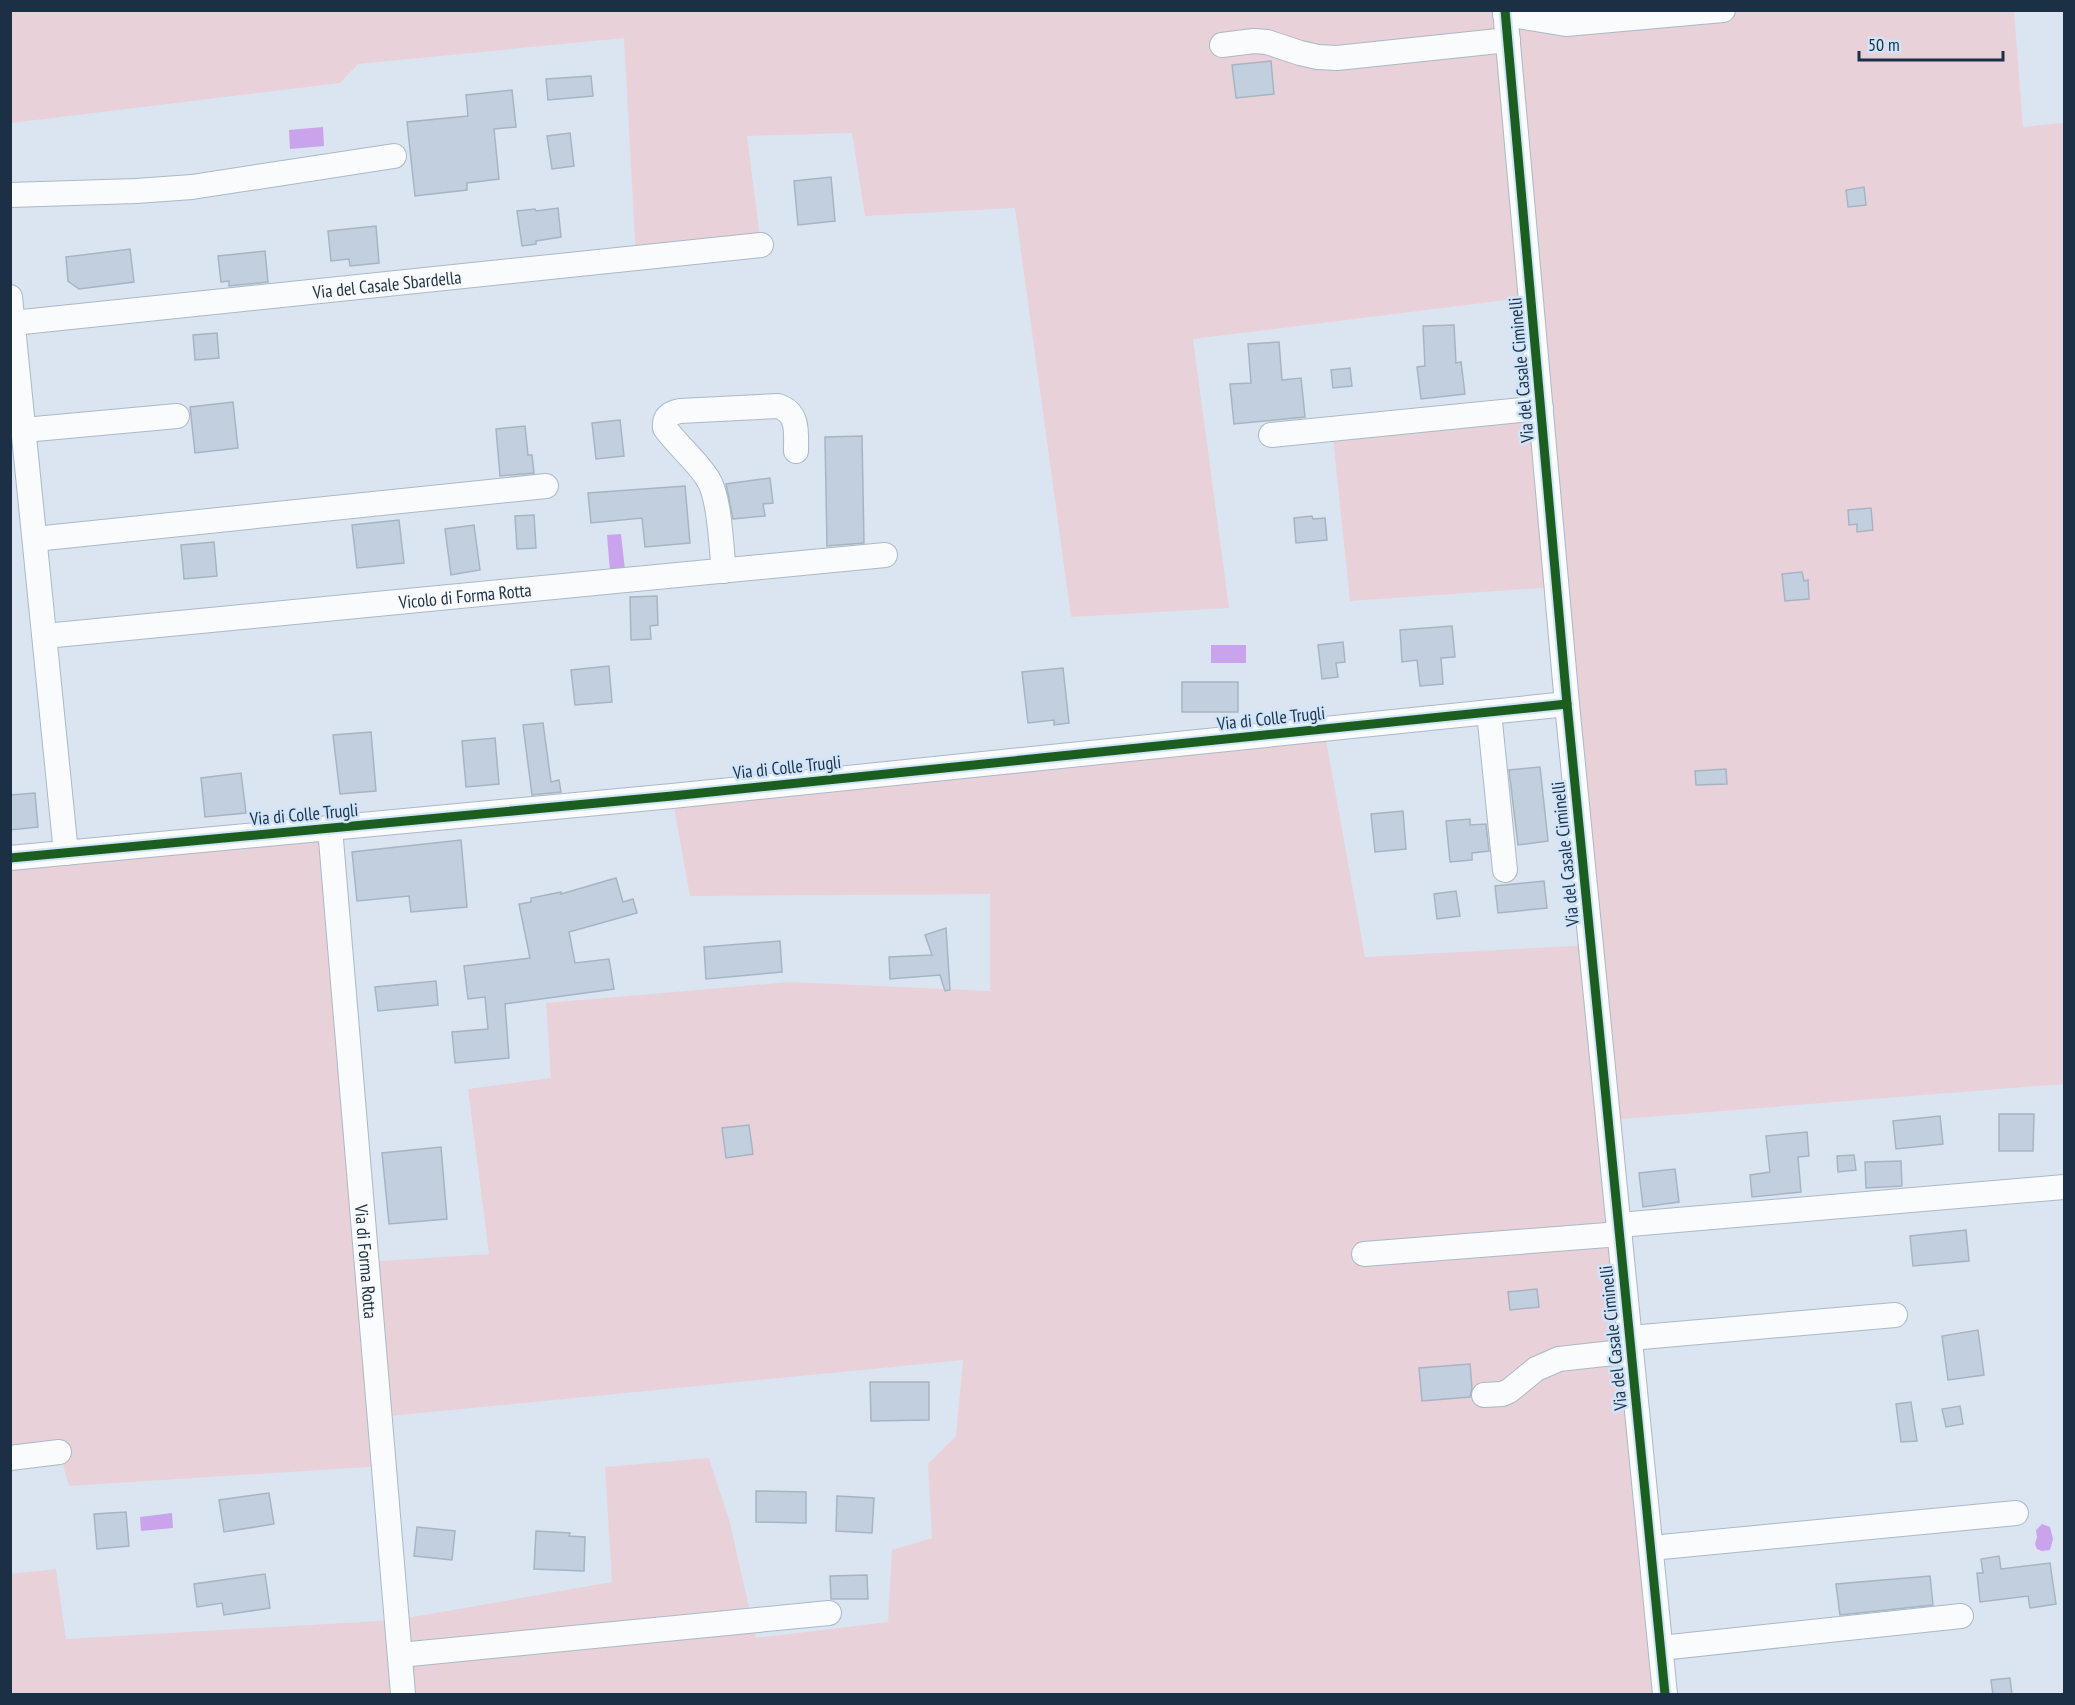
<svg xmlns="http://www.w3.org/2000/svg" width="2075" height="1705" viewBox="0 0 2075 1705" font-family="'PT Sans Narrow',sans-serif">
<style>
.green{fill:#e9d1da}
.water{fill:#c9a3ec}
.building{fill:#c1cfdf;stroke:#a6b4c3;stroke-width:1.5}
.lines{fill:none;stroke-linecap:round;stroke-linejoin:round}
.minor-casing{stroke:#abb8c7;stroke-width:26}
.minor{stroke:#f9fbfd;stroke-width:24}
.cycleway-casing{stroke:#d1e5fa;stroke-width:13}
.cycleway{stroke:#1b5e20;stroke-width:9}
.labels{text-anchor:middle;dominant-baseline:central;stroke-width:5;stroke-linejoin:round;paint-order:stroke}
.street-label{font-size:18px;fill:#1c3045;stroke:#d1e5fa}
</style>
<rect width="100%" height="100%" fill="#dae5f1"/>
<polygon class="green" points="11,11 2014,11 2023,127 2064,123 2064,1084 1608,1120 1665,1694 11,1694 11,1574 56,1569 66,1639 396,1620 612,1582 605,1467 709,1458 730,1523 756,1638 888,1622 892,1550 932,1538 928,1464 956,1436 963,1360 380,1417 383,1466 69,1486 59,1452 11,1458 11,858 330,828 367,1262 489,1254 468,1089 551,1078 546,1003 790,982 990,991 990,894 690,896 672,796 1324,729 1365,957 1590,945 1556,587 1350,601 1332,429 1540,408 1530,297 1193,339 1229,608 1071,617 1015,208 865,216 852,133 747,136 761,245 636,258 624,38 358,64 340,83 11,123"/>
<g class="water">
<polygon points="323,127 324,146 290,149 289,130"/>
<polygon points="621,534 625,570 610,571 607,535"/>
<rect x="1211" y="645" width="35" height="18"/>
<polygon points="172,1513 173,1528 141,1531 140,1517"/>
<polygon points="2042,1524 2050,1527 2053,1539 2050,1550 2042,1551 2037,1549 2035,1544 2037,1537 2036,1530"/>
</g>
<g class="building">
<polygon points="1271,61 1274,94 1236,98 1232,65"/>
<polygon points="591,76 593,96 548,100 546,79"/>
<polygon points="512,90 516,127 494,129 499,179 467,183 467,190 415,196 407,122 468,116 466,95"/>
<polygon points="570,133 574,166 552,169 547,136"/>
<polygon points="831,177 835,221 798,225 794,181"/>
<polygon points="1864,187 1866,205 1848,207 1846,190"/>
<polygon points="558,208 561,237 536,241 536,244 522,246 517,211 535,209 536,211"/>
<polygon points="376,226 379,263 350,266 349,259 331,261 328,231"/>
<polygon points="130,249 134,282 79,289 68,281 66,257"/>
<polygon points="265,251 268,282 229,286 229,281 221,282 218,256"/>
<polygon points="1454,325 1456,363 1461,362 1465,394 1421,399 1417,367 1425,366 1423,326"/>
<polygon points="217,333 219,358 195,360 193,335"/>
<polygon points="1279,342 1282,380 1301,378 1305,417 1234,424 1230,384 1251,383 1248,344"/>
<polygon points="1350,368 1352,386 1333,388 1331,370"/>
<polygon points="233,402 238,448 195,453 190,407"/>
<polygon points="620,420 624,456 596,459 592,423"/>
<polygon points="525,426 528,455 532,455 534,473 500,476 496,429"/>
<polygon points="862,436 864,543 827,546 825,437"/>
<polygon points="770,478 773,503 763,504 765,516 733,519 726,484"/>
<polygon points="685,486 690,543 645,547 642,518 591,523 588,493"/>
<polygon points="1871,508 1873,530 1857,532 1857,524 1849,525 1848,510"/>
<polygon points="534,515 536,548 517,549 515,516"/>
<polygon points="1312,516 1313,519 1325,518 1327,540 1296,543 1294,518"/>
<polygon points="399,520 404,563 357,568 352,525"/>
<polygon points="474,525 480,570 451,575 445,529"/>
<polygon points="214,542 217,576 184,579 181,545"/>
<polygon points="1802,572 1804,581 1808,580 1809,599 1785,601 1782,574"/>
<polygon points="657,596 658,625 650,626 651,639 631,640 630,597"/>
<polygon points="1452,626 1455,657 1441,658 1443,684 1420,686 1417,660 1402,662 1400,630"/>
<polygon points="1343,642 1345,662 1336,663 1338,677 1322,679 1318,645"/>
<polygon points="609,666 612,702 575,705 571,670"/>
<polygon points="1063,668 1069,723 1054,725 1054,720 1028,723 1022,672"/>
<rect x="1182" y="682" width="56" height="30"/>
<polygon points="543,723 551,782 559,780 561,792 532,795 523,725"/>
<polygon points="371,732 376,791 340,794 333,735"/>
<polygon points="495,738 499,784 466,787 462,741"/>
<polygon points="1540,767 1548,841 1518,845 1509,770"/>
<polygon points="1726,769 1727,784 1696,785 1695,771"/>
<polygon points="241,773 246,813 205,817 201,778"/>
<polygon points="35,793 38,827 10,830 10,795"/>
<polygon points="1403,811 1406,849 1375,852 1371,814"/>
<polygon points="1470,819 1470,825 1486,824 1489,851 1472,853 1472,860 1450,862 1446,821"/>
<polygon points="461,840 467,907 411,912 409,896 357,901 352,852"/>
<polygon points="616,878 623,902 633,899 637,913 569,932 575,963 609,959 614,989 505,1004 509,1058 455,1063 452,1032 488,1029 485,997 468,999 464,966 530,958 519,904 531,902 531,898 561,892 561,894"/>
<polygon points="1544,881 1547,908 1498,913 1495,886"/>
<polygon points="1456,891 1460,916 1437,919 1434,894"/>
<polygon points="946,928 950,990 945,991 940,975 890,979 889,957 932,955 925,935"/>
<polygon points="780,941 782,972 706,979 704,947"/>
<polygon points="436,981 438,1005 378,1011 375,987"/>
<polygon points="1999,1114 2034,1114 2033,1151 1999,1151"/>
<polygon points="1940,1116 1943,1144 1896,1149 1893,1121"/>
<polygon points="749,1125 753,1154 726,1158 722,1128"/>
<polygon points="1807,1132 1809,1156 1798,1157 1801,1192 1752,1197 1750,1175 1770,1172 1766,1136"/>
<polygon points="441,1147 447,1219 389,1224 382,1153"/>
<polygon points="1854,1155 1856,1170 1838,1172 1837,1156"/>
<polygon points="1901,1161 1902,1186 1866,1188 1865,1162"/>
<polygon points="1675,1169 1679,1202 1643,1207 1639,1173"/>
<polygon points="1966,1230 1969,1261 1913,1266 1910,1236"/>
<polygon points="1537,1289 1539,1307 1510,1310 1508,1292"/>
<polygon points="1978,1330 1984,1375 1948,1380 1942,1336"/>
<polygon points="1470,1364 1472,1388 1470,1397 1422,1401 1419,1368"/>
<polygon points="870,1382 929,1382 929,1420 871,1421"/>
<polygon points="1911,1402 1917,1441 1901,1442 1896,1404"/>
<polygon points="1960,1406 1963,1424 1946,1427 1942,1409"/>
<polygon points="756,1491 806,1492 806,1523 756,1522"/>
<polygon points="269,1493 274,1524 224,1532 219,1500"/>
<polygon points="837,1496 874,1498 872,1533 836,1531"/>
<polygon points="126,1512 129,1546 97,1549 94,1514"/>
<polygon points="417,1527 455,1531 452,1560 414,1556"/>
<polygon points="536,1531 570,1533 569,1536 585,1537 584,1571 534,1569"/>
<polygon points="1999,1556 2001,1569 2050,1563 2056,1604 2030,1608 2028,1596 1980,1602 1977,1573 1983,1573 1981,1559"/>
<polygon points="265,1574 270,1608 224,1615 222,1603 197,1607 194,1584"/>
<polygon points="867,1575 868,1599 831,1599 830,1576"/>
<polygon points="1930,1576 1933,1605 1840,1615 1836,1584"/>
<polygon points="2010,1678 2012,1695 1993,1695 1991,1680"/>
</g>
<g class="lines">
<defs>
<g id="minor">
<polyline points="1505,10 1567,704 1665,1694"/>
<polyline points="1505,14 1566,24 1723,10"/>
<polyline points="1222,45 1254,41 1267,42 1300,53 1318,57 1337,58 1508,40"/>
<polyline points="10,195 136,191 192,187 394,156"/>
<polyline points="10,297 66,853"/>
<path id="s1" d="M13,323L761,245"/>
<polyline points="24,430 177,416"/>
<polyline points="1271,435 1541,408"/>
<polyline points="35,539 546,486"/>
<path d="M724,571C721,547 720,498 708,479C696,460 678,446 665,428C664,417 670,413 680,411L778,406C799,413 796,432 796,451"/>
<path id="s2" d="M45,636L885,555"/>
<polyline points="1489,712 1505,870"/>
<path id="s3" d="M330,828L403,1694"/>
<polyline points="10,858 672,796 1567,704"/>
<polyline points="1619,1225 2064,1187"/>
<polyline points="1364,1254 1620,1234"/>
<polyline points="1630,1338 1895,1315"/>
<polyline points="1484,1395 1502,1394 1509,1391 1536,1369 1559,1359 1631,1351"/>
<polyline points="10,1458 59,1452"/>
<polyline points="1651,1548 2016,1513"/>
<polyline points="1661,1648 1961,1616"/>
<polyline points="400,1655 829,1613"/>
</g>
</defs>
<use href="#minor" class="minor-casing"/>
<use href="#minor" class="minor"/>
<defs>
<g id="cycleway">
<polyline points="1505,10 1567,704 1665,1694"/>
<polyline points="10,858 672,796 1567,704"/>
</g>
</defs>
<use href="#cycleway" class="cycleway-casing"/>
<use href="#cycleway" class="cycleway"/>
</g>
<g class="labels">
<g class="street-label">
<text stroke="none"><textPath href="#s1" startOffset="376">Via del Casale Sbardella</textPath></text>
<text transform="translate(1521 370) rotate(-95)">Via del Casale Ciminelli</text>
<text stroke="none"><textPath href="#s2" startOffset="422">Vicolo di Forma Rotta</textPath></text>
<text transform="translate(1271 718) rotate(-6)">Via di Colle Trugli</text>
<text transform="translate(787 767) rotate(-6)">Via di Colle Trugli</text>
<text transform="translate(304 814) rotate(-5)">Via di Colle Trugli</text>
<text transform="translate(1565 854) rotate(-96)">Via del Casale Ciminelli</text>
<text stroke="none"><textPath href="#s3" startOffset="435">Via di Forma Rotta</textPath></text>
<text transform="translate(1613 1338) rotate(-96)">Via del Casale Ciminelli</text>
</g>
</g>
<rect width="2075" height="1705" fill="none" stroke="#1c3045" stroke-width="24"/>
<path d="M1859 51v9h144v-9" fill="none" stroke="#1c3045" stroke-width="3"/>
<text x="1868" y="51" font-size="18" fill="#1c3045" stroke="#d1e5fa" stroke-width="4.5" paint-order="stroke">50 m</text>
</svg>
